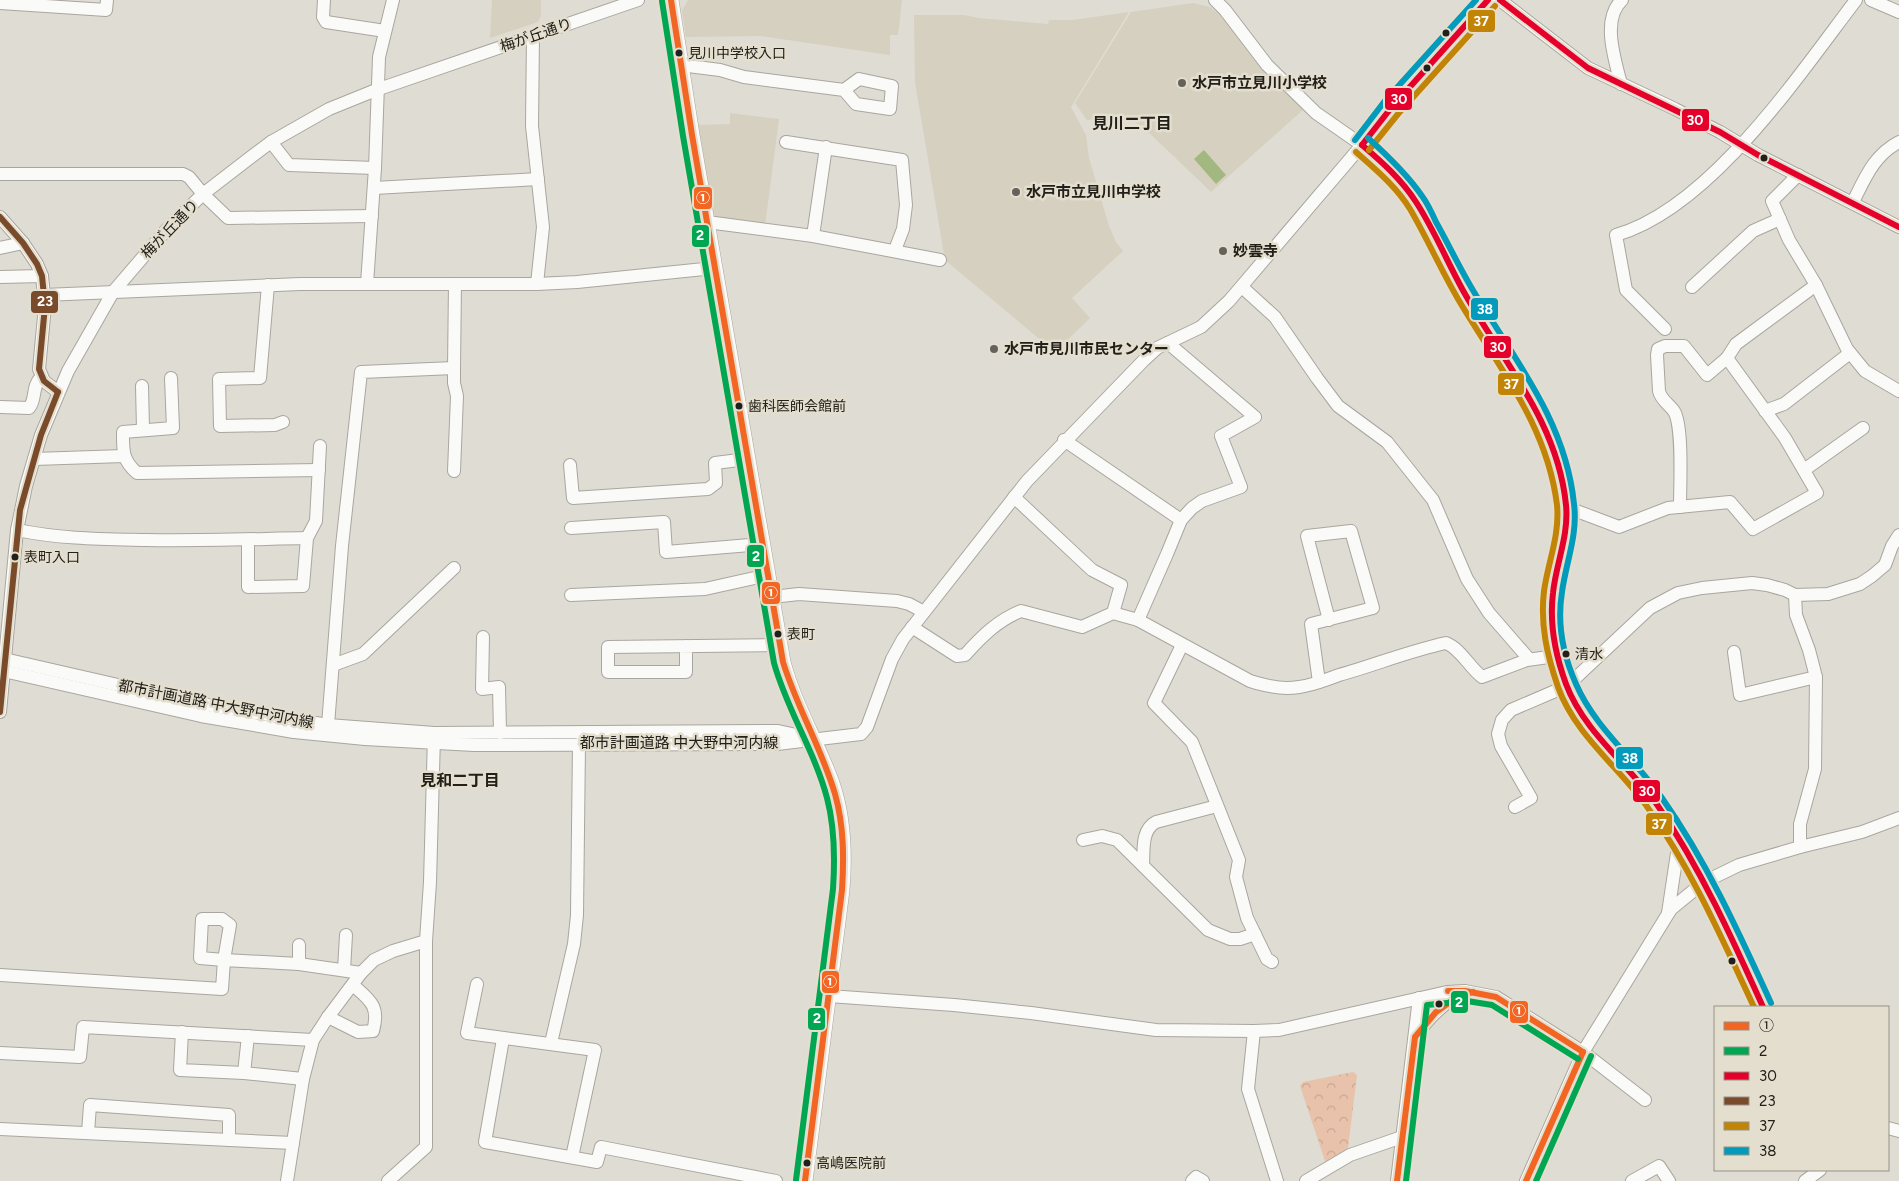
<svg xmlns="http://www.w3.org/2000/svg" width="1899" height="1181" viewBox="0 0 1899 1181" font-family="Figtree,'Noto Sans JP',sans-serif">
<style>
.built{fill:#d6d0c0}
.park{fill:url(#park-crowns)}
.water{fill:#a3b880}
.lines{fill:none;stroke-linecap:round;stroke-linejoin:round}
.minor-casing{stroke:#a9a69f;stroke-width:14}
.major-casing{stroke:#a9a69f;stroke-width:16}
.minor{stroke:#fafaf8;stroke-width:12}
.major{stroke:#fafaf8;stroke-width:15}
.bus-1-casing{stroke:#e4dece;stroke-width:10}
.bus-2-casing{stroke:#e4dece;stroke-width:10}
.bus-3-casing{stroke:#e4dece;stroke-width:10}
.bus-4-casing{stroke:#e4dece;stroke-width:10}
.bus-5-casing{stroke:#e4dece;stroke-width:10}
.bus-6-casing{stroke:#e4dece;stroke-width:10}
.bus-1{stroke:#f26522;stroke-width:6}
.bus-2{stroke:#00a651;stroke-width:6}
.bus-3{stroke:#e4002b;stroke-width:6}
.bus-4{stroke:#7a4b2a;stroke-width:6}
.bus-5{stroke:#c28406;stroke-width:6}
.bus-6{stroke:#039bbc;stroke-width:6}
.bus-dot{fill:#22201a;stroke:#e4dece;stroke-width:2}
.poi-dot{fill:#64625b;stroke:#e4dece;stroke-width:2}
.labels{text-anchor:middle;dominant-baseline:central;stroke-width:5;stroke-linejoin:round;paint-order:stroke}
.bus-label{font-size:14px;fill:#22201a;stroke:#e4dece;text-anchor:start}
.street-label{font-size:15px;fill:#22201a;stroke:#e4dece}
.poi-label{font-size:15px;font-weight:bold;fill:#22201a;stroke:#e4dece;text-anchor:start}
.neighbourhood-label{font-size:16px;font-weight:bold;fill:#22201a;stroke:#e4dece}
.line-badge{stroke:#e4dece;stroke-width:2}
.badge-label{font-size:14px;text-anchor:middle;font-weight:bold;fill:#fff}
</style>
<defs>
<pattern id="park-crowns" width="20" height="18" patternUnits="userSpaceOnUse" patternTransform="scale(1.25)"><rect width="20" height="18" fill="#e9c2ab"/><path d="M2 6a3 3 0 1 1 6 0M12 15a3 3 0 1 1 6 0" fill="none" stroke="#c8a693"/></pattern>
</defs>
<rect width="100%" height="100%" fill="#dfdcd3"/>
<g class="built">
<polygon points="492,0 541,0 541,16 538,22 490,38"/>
<polygon points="688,0 902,0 898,35 890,35 890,55 761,36 686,37 682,11"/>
<polygon points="1193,3 1210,7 1220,15 1257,63 1304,109 1211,192 1142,126 1121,116 1087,120 1075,103 1131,12"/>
<polygon points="1129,12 1071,107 1086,135 1089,158 1109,226 1116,242 1123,251 1072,298 1090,318 1055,352 945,260 915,82 914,15 964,15 979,18 1048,24 1049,20 1073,20"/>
<polygon points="730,113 779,119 765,226 717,219 713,213 698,125 730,124"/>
</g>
<polygon class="park" points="1353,1072 1357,1075 1348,1148 1345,1153 1329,1163 1325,1161 1300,1086 1303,1082"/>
<polygon class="water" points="1204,150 1226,175 1216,184 1194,159"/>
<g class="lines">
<defs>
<g id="minor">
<polyline points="324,0 323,17 326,22 385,31"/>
<path d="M1215,0L1225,10L1267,65L1316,113L1362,145L1377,158L1403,185L1416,202L1465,294L1540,416L1560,468L1566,507L1565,537L1553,591L1551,624L1553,640L1567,686L1583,716C1606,745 1633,772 1654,801C1700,864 1731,937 1763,1007"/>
<polyline points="1500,0 1588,68 1675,109 1720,132 1758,155 1899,227"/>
<polyline points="1871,0 1899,12"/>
<polyline points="0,3 106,10 107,0"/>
<polyline points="533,36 532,126 543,227 537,284"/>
<polyline points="680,65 720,70 744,77 844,90 856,104 890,109 892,86 859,79 844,90"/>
<path d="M1621,84C1615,60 1601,19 1622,0"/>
<polyline points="271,142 289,165 375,168"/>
<polyline points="786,142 902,160 906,205 903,229 895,250"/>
<polyline points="0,174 183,174 189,177 203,194 228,218 372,216"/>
<polyline points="1798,175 1772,201 1789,240 1816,285 1847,349 1865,371 1899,391"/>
<polyline points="374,188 538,179"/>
<path d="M1853,202C1865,178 1874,155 1899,142"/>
<polyline points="0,217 23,243 37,264 42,276 45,306 39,369 44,381 58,392"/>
<polyline points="707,222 813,236 940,260"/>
<polyline points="813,236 826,147"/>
<polyline points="0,248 23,243"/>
<polyline points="0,277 42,276"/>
<polyline points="367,284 375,168 379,57 393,0"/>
<polyline points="268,285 260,378 219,379 220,426 275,425 283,422"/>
<polyline points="1242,287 1275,317 1317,378 1338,406 1387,442 1433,500 1467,579 1489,613 1529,659"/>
<polyline points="1692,287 1753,231 1780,219"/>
<polyline points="44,295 300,284 537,284 577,282 714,268"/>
<path d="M1665,329L1626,290L1616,235C1710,208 1798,76 1856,0"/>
<path d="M171,378L173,428L123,432C123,450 122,460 137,473L319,470"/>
<polyline points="142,386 143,429"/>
<path d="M0,407L29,408C37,398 31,388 41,377"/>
<polyline points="1765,411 1784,404 1850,353"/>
<polyline points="1064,440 1181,520"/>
<polyline points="34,459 124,456"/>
<polyline points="570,465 573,498 708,489 716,483 715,463 747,459"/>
<polyline points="1804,470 1863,428"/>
<polyline points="454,471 457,396 454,383 454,368 455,284"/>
<polyline points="1014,497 1092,570 1121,585 1113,613"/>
<polyline points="1566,507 1619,527 1668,508 1730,502 1753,529 1817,493 1785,438 1727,358 1736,344 1816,285"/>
<path d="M1680,507C1680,485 1683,431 1675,413C1671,405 1661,401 1659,391L1657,355L1658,349L1665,346H1684L1707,375L1727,358"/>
<polyline points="571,528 664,522 666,552 762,544"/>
<path d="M17,530C61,539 101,539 146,540C200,541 253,539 307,538"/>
<polyline points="248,540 248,587 303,586 307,538 316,521 320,446"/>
<polyline points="571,595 705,589 768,575"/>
<polyline points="1795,595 1796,615 1809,650 1816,677 1815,769 1800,824 1800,847"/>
<polyline points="772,597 799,594 897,601 909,604 924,612"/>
<polyline points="1138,620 1167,554 1181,520 1192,508 1202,501 1241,487 1221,436 1255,417 1168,343"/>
<path d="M912,627L957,656L965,655C981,637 998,620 1021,611L1082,627L1113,613L1120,615L1138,620L1250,681C1263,685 1274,688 1287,688C1305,688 1323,681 1339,675C1375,665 1409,651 1446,643C1461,649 1469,667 1482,677L1527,660L1556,656"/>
<polyline points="483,637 482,689 499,687 500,733"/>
<polyline points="1182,645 1154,703 1192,742 1239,860 1236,877 1247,918 1267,959 1272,962"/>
<polyline points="686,646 686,672 608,672 608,647 780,645"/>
<polyline points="1734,652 1740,695 1816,677"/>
<polyline points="0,658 201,704 328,725 434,733 778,731 806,737"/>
<polyline points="333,665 363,654 454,568"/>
<polyline points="0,670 201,716 294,732 365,739 474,745 777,744 861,734 867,727 892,659 903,639 1027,481 1144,360 1157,348 1201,327 1229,301 1362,145 1391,108 1488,0"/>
<polyline points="1319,682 1311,624 1373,608 1351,531 1307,536 1329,620"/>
<polyline points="0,712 17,530 26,486 41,435 68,371 113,292 167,229 203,194 251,157 271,142 329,109 376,90 638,0"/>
<polyline points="328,725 342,546 361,372 454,368"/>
<polyline points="1515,807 1531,798 1501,746 1498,734 1502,720 1511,710 1567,686 1650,608 1678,593 1702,588 1752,583 1767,585 1785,590 1795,595 1828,594 1860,584 1872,576 1885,565 1892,546 1899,535"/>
<polyline points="1083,840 1102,836 1117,840 1208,930 1230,939 1240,939 1255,934"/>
<path d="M1143,865C1144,850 1141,830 1156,822L1217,806"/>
<polyline points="1668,913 1679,840"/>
<polygon points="202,919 222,919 230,925 224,960 200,958"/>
<polyline points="299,964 299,945"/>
<polyline points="344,970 346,935"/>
<polyline points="0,975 222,989 224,960 299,964 361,973"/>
<polyline points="477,984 467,1033 595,1050 572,1157"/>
<polyline points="829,996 954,1005 1031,1013 1156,1030 1254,1031 1279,1030 1447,992 1465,991 1496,997 1583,1052 1645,1100"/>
<path d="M328,1017L358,1032L373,1031C380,1006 370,1000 353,985"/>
<polyline points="1254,1031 1248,1089 1277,1181"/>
<polyline points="182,1032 180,1070 244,1073 303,1079"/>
<path d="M1415,1037C1428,1019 1445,999 1468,993"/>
<polyline points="503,1039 485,1142 597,1162 601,1147 776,1181"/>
<polyline points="551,1043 574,944 577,915 579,744"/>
<polyline points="0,1053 80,1057 83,1027 313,1040"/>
<polyline points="244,1073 248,1036"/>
<polyline points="1888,1128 1899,1131"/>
<polyline points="0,1129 293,1143"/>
<polyline points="88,1133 90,1105 229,1115 229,1140"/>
<polyline points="287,1181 303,1079 313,1040 328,1017 361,973 374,960 393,951 426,941"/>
<polyline points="388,1181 426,1147 426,941 430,882 434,736"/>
<polyline points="1192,1181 1196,1177 1203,1181"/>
<polyline points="1306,1181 1350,1155 1402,1137"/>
<polyline points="1397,1181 1419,998"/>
<polyline points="1526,1181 1583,1052 1671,909 1704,882 1739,865 1800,847 1862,832 1899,818"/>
<polyline points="1632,1181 1659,1166 1669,1181"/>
<polyline points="1805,1181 1820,1170"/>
</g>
<path id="major" d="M671,0L692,135L783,662C794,704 817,742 832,783C844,818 845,854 842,890L805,1181"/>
</defs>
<use href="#minor" class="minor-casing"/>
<use href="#major" class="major-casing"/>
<use href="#minor" class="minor"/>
<use href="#major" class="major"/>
<defs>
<g id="bus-1">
<path d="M671,0L692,135L783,662C797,708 822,749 835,794C844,826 844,858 842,890L805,1181"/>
<polyline points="1448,991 1465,991 1496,997 1583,1052"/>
<polyline points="1397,1181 1415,1037 1436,1012 1457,997 1473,992"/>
<polyline points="1526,1181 1583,1052"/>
</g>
<g id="bus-2">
<path d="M662,1L683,136L774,663C787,710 815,752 827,798C835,828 835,859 833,889L796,1180"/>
<polyline points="1406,1181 1427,1005 1467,1001 1492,1005 1578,1059"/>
<polyline points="1536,1181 1591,1056"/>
</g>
<g id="bus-3">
<polyline points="1500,0 1588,68 1720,132 1758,155 1899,227"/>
<path d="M1362,145C1382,162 1402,180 1416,202C1435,231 1448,264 1465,294C1504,363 1558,423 1566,505C1569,536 1556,563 1553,593C1549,625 1555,654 1566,684C1584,732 1629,765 1658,806C1701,869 1732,938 1763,1007"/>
<polyline points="1362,145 1391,108 1488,0"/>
</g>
<g id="bus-4">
<polyline points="0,217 23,243 37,264 42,276 45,306 39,369 44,381 58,392"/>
<polyline points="0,712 20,510 41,435 58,392"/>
</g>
<g id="bus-5">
<polyline points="1369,150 1398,114 1495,6"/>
<path d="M1356,152C1375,169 1396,186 1410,209C1427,238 1441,270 1458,299C1498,367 1547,424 1557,505C1560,535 1548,562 1544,591C1540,625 1547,655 1558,687C1575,735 1620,768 1648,808C1692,870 1722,939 1754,1007"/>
</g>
<g id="bus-6">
<path d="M1368,138C1388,156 1407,174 1422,196C1428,204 1432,213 1436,222C1449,245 1460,269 1474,292C1515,360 1566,422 1574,504C1578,535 1566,562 1562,592C1557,623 1563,655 1576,684C1595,728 1635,759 1662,798C1707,862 1739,933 1771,1003"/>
<polyline points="1355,140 1384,102 1476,0"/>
</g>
</defs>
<use href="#bus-1" class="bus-1-casing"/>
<use href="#bus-2" class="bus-2-casing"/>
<use href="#bus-3" class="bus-3-casing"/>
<use href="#bus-4" class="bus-4-casing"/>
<use href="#bus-5" class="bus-5-casing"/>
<use href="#bus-6" class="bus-6-casing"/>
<use href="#bus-1" class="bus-1"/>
<use href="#bus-2" class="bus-2"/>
<use href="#bus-3" class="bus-3"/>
<use href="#bus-4" class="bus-4"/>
<use href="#bus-5" class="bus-5"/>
<use href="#bus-6" class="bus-6"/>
</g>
<g class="bus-dot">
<circle cx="1446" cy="33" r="4.5"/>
<circle cx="679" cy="53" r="4.5"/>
<circle cx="1427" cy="68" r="4.5"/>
<circle cx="1764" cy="158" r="4.5"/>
<circle cx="739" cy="406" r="4.5"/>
<circle cx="15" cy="557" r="4.5"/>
<circle cx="778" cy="634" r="4.5"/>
<circle cx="1566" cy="654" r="4.5"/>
<circle cx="1732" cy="961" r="4.5"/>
<circle cx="1439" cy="1004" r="4.5"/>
<circle cx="807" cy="1163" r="4.5"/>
</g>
<g class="poi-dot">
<circle cx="1182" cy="83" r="5"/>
<circle cx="1016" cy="192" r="5"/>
<circle cx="1223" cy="251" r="5"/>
<circle cx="994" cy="349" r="5"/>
</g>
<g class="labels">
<g class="bus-label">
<text x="688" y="53">見川中学校入口</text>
<text x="748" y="406">歯科医師会館前</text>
<text x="24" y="557">表町入口</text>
<text x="787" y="634">表町</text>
<text x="1575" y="654">清水</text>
<text x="816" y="1163">高嶋医院前</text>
</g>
<g class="street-label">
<text transform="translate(536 35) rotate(-19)">梅が丘通り</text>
<text transform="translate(170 229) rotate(-46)">梅が丘通り</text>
<text transform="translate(216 704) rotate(11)">都市計画道路 中大野中河内線</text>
<text x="679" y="743">都市計画道路 中大野中河内線</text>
</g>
<g class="poi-label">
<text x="1192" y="83">水戸市立見川小学校</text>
<text x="1026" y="192">水戸市立見川中学校</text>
<text x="1233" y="251">妙雲寺</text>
<text x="1004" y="349">水戸市見川市民センター</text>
</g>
<g class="neighbourhood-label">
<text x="1132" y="123">見川二丁目</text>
<text x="460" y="780">見和二丁目</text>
</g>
</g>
<g class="line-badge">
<rect x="1467" y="9" width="29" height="24" rx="5" fill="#c28406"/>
<rect x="1384" y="87" width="29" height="24" rx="5" fill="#e4002b"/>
<rect x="1681" y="108" width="29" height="24" rx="5" fill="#e4002b"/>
<rect x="693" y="186" width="20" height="24" rx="5" fill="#f26522"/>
<rect x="691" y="224" width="19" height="24" rx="5" fill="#00a651"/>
<rect x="30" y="290" width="29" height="24" rx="5" fill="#7a4b2a"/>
<rect x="1470" y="297" width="29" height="24" rx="5" fill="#039bbc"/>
<rect x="1483" y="335" width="29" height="24" rx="5" fill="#e4002b"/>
<rect x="1497" y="372" width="28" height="24" rx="5" fill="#c28406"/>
<rect x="746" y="544" width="19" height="24" rx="5" fill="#00a651"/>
<rect x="761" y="581" width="20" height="24" rx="5" fill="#f26522"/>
<rect x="1615" y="746" width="29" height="24" rx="5" fill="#039bbc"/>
<rect x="1632" y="779" width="29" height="24" rx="5" fill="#e4002b"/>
<rect x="1645" y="812" width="28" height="24" rx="5" fill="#c28406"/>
<rect x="821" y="970" width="19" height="24" rx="5" fill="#f26522"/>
<rect x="1450" y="990" width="19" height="24" rx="5" fill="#00a651"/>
<rect x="1509" y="1000" width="20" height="24" rx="5" fill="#f26522"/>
<rect x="807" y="1007" width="19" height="24" rx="5" fill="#00a651"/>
</g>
<g class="badge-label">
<text x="1481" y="26">37</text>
<text x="1399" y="104">30</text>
<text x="1695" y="125">30</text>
<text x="703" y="203">①</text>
<text x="700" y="240">2</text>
<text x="45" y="306">23</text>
<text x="1485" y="314">38</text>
<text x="1498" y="352">30</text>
<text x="1511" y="389">37</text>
<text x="756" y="561">2</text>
<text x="771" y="598">①</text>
<text x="1630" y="763">38</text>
<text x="1647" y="796">30</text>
<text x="1659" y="829">37</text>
<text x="830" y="987">①</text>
<text x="1459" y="1007">2</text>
<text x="1519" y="1016">①</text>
<text x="817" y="1023">2</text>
</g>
<rect x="1714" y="1006" width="175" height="165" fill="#e4dece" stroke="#969286"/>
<rect x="1724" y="1022" width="25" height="8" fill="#f26522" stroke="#969286"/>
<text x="1759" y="1031" font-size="15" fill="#22201a">①</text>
<rect x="1724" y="1047" width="25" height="8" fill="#00a651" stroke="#969286"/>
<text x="1759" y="1056" font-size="15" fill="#22201a">2</text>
<rect x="1724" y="1072" width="25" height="8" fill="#e4002b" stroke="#969286"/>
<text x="1759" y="1081" font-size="15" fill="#22201a">30</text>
<rect x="1724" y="1097" width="25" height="8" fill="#7a4b2a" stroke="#969286"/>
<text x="1759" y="1106" font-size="15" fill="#22201a">23</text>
<rect x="1724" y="1122" width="25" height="8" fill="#c28406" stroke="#969286"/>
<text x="1759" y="1131" font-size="15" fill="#22201a">37</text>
<rect x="1724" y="1147" width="25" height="8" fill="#039bbc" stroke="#969286"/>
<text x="1759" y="1156" font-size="15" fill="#22201a">38</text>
</svg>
